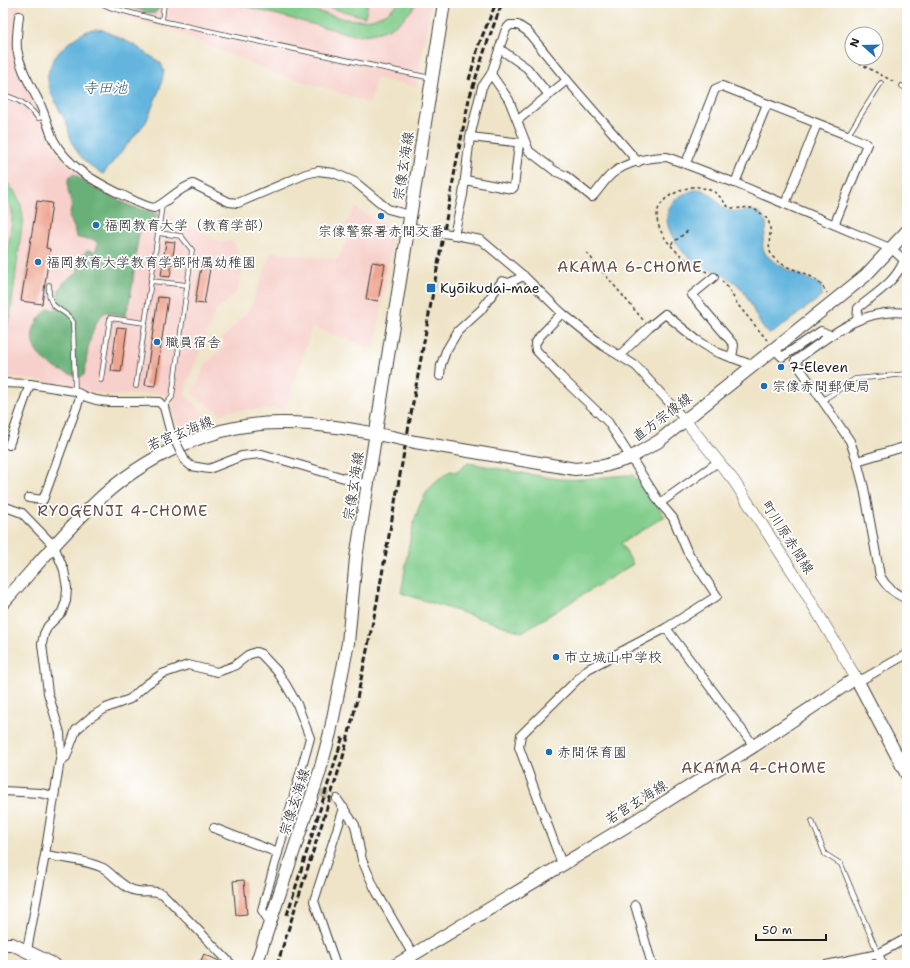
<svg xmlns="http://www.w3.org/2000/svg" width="910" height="968" viewBox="0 0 910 968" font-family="'Shantell Sans','Klee One',sans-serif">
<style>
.built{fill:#f7d0cb}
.green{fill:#81cd8b;stroke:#4e7454}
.forest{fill:#68b077;stroke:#42664a}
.water{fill:#63b5de;stroke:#40687d}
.building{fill:#efa48f}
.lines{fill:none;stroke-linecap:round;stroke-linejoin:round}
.minor-tunnel{stroke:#c5bca6;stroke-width:8;stroke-dasharray:8 4;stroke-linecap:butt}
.service-casing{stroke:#3c3a36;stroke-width:5.5}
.minor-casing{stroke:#3c3a36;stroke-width:10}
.secondary-casing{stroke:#3c3a36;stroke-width:12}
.primary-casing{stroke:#3c3a36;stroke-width:14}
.path{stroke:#3c3a36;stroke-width:1.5;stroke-dasharray:3 3;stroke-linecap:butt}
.service{stroke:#fff;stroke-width:4}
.minor{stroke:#fff;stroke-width:8}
.secondary{stroke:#fff;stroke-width:11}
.primary{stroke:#fff;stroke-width:12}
.rail{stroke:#1c1c1c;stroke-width:3;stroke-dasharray:6 3;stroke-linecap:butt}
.minor-bridge-casing{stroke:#3c3a36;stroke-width:10;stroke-linecap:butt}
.primary-bridge-casing{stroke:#3c3a36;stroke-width:14;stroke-linecap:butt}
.minor-bridge{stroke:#fff;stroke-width:8}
.primary-bridge{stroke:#fff;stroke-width:12}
.poi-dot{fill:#1f6fb2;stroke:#fff;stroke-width:1.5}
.labels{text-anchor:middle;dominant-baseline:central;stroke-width:3.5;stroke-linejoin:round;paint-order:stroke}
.street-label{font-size:14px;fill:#1c1c1c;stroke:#fff}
.poi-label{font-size:14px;fill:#1c1c1c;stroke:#fff;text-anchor:start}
.water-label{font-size:15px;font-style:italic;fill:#3c6173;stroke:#fff}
.neighbourhood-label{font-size:15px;letter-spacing:1px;fill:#664c44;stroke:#fff}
</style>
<rect width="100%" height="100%" fill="#fff"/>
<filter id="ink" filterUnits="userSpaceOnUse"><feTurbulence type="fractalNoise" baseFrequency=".025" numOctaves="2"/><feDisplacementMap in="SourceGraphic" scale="8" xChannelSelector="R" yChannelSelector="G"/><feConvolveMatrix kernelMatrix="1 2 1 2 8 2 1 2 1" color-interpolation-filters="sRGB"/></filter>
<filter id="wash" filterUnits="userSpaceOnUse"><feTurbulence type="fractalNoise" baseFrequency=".012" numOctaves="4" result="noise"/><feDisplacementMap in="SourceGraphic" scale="16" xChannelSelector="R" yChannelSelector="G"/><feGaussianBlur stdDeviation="0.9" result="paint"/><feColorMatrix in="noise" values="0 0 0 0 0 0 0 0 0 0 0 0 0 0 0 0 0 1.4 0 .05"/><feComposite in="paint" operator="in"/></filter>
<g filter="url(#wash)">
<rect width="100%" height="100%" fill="#efe4c8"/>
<g class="built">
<polygon points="3,3 22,3 16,16 16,38 12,46 19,71 55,151 69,166 84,179 137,207 148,211 165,207 168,214 209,236 222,243 230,240 234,242 243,269 237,292 215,312 186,387 185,395 208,419 179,431 172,410 174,403 168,396 147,393 113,396 37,380 3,378"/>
<polygon points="91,3 431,3 417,87 376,78 370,104 329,89 277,74 165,27 121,16"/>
<polygon points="355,208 394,230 375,349 312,327 286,408 227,411 222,415 192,394 205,365 225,345 222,339 251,308 271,253 275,252 337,260 352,230 345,226"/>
</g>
<g class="green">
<path d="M232,3H286L345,19L360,20L372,19L387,13L399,3H417C400,27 382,35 354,35Z"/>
<polygon points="312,3 368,3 365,17"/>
<path d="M3,179C15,189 22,201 23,218L10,317L3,334V288L12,219V210L3,193Z"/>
<path d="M468,463C498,468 529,475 559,479C584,481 608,475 633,475L665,516L621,543L633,564L522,632L401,593C407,564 409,523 424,497C429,486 441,478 450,471L457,472Z"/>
</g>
<g class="forest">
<polygon points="113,3 161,3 158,10 154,14"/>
<path d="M74,174L87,184L130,206L158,214L153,224L142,222C133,252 136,286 125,316L106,312C90,321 87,357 84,375L79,377C70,374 59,371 51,365C25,349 28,326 49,308L55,310L59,304C55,290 64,279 77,274L79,259L87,250L95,252L98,244L93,239H83L76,237L74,227L69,218L72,204L68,191V179Z"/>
</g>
<g class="water">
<path d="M95,29L103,30L134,45L161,63L164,71L160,88L146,122L103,174C87,165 76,155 70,136C68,131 69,126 66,122C59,108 50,96 48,80C45,59 76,32 95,29Z"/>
<path d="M699,189C717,194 718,208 730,211C742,214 755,205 764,218C772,229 757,243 765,253C774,266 806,277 821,285L822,296L774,332L768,334C755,320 752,301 740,287C728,275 711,271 697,264C683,256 662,228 668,211C673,198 685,192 699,189Z"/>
</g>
<g id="blocks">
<g class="building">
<polygon points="37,201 52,203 46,248 50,249 42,304 21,301"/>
<polygon points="166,241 175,242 170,277 161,276"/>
<polygon points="202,261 211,262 204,304 195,303"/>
<polygon points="372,262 385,264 378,301 366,299"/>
<polygon points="158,297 168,298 155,386 145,385"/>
<polygon points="117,327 127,328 121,372 111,371"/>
<polygon points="244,880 247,914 236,915 233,881"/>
<polygon points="204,954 221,962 224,965 199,965"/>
</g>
</g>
</g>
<g filter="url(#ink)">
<use href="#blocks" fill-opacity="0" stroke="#3c3a36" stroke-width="1"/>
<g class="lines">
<polyline class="minor-tunnel" points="298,785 337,799"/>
<defs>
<g id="service">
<polyline points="100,3 112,8 162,21 431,78"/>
<polyline points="162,21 164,3"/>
<polyline points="902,86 907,89"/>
<path d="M3,95C19,99 28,105 38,118L45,117"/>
<polyline points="848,135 881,83"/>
<polyline points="158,233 181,236 192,250 172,397 164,407"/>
<polyline points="151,281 187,285"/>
<path d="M49,285C47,313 64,306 73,322L75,391"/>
<polyline points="101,380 110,318 145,323"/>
<polyline points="136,386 162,205"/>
<polyline points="823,400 855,379 907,374"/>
<polyline points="812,821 825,854 841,864 878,954"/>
</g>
<g id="minor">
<path d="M19,16C18,26 16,38 17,49C20,69 30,84 39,102C45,114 48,127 53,139C67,167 94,181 120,194C131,199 142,206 154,208C168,202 178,188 193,184L229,202L238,203L306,174L318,171L334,173L355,182L388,209L410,215"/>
<polyline points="500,49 527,68 549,95"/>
<path d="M491,74L509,100L529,151L555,171L566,176L592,197C599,190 605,179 613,173C627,162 649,157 667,157L735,183L892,249L904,260C896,282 875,294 858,308L857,320"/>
<polyline points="518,120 567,80 638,162"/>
<polyline points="470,137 523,143"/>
<polyline points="686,163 715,89 722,86 847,135 867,144 835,223"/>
<polyline points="465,180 512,189 514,187 519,144"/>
<polyline points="735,183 767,104"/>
<polyline points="785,204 817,124"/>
<polyline points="408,227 429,231"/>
<polyline points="450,234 481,240 524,276 562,313 602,345 636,366 685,420"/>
<polyline points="454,235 463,195 470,137 482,87 491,74 506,29 510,25 518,25 527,31 567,80"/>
<polyline points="714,277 692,295 734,345 732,358"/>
<polyline points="562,313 540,336 535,344 536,350 561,377 608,422 660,503 673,518 687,551 717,596 666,628 588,669 521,735 519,747 562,864"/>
<path d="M907,313C863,307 829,336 795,361L850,441L857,461L864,488L880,576C887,588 895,594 907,599"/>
<polyline points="773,348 782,357 821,331 830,335"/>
<polyline points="620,355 649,327 665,314 697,340 716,352 752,365"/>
<polyline points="440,376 441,365 446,351 458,331 481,310 502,281 509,283 524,276"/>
<path d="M3,383L30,384L75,391C99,408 132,400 159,402L164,407L170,430"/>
<polyline points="9,445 30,384"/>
<polyline points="185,461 191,466 209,469 242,456 262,454 368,485"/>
<polyline points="857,461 907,446"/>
<polyline points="29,498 43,500 81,395"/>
<polyline points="660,503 718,462"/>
<polyline points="3,506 22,513 54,546 64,570 67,588 66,601 62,612 48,626 44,634 42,644 48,693 60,733 61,753 45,855 27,950"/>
<polyline points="666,628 754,746"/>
<polyline points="856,678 863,679 907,654"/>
<polyline points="60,762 66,757 76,730 91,717 106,708 130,699 147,684 162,674 188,665 217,672 234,666 248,655 256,652 261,654 277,671 286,685 297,704 310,738 262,910 271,924"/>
<polyline points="3,791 40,793 54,796"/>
<polyline points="337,799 355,825 362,860 375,889 413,955 409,965"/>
<polyline points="214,828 278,853"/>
<path d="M45,855C64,858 85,860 103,868C113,874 121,886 133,890C143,894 149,888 163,894L232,965"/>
<polyline points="635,905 652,965"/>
<polyline points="878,954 883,965"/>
<polyline points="336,965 314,901 344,808"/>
<polyline points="826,965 878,954 907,938"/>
</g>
<polyline id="secondary" points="685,420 734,481 803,588 856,678"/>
<g id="primary">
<polyline points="415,442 575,469 604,466 630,458 659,441 865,276 907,231"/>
<path d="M3,603C33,570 62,534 95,503C144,456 215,422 284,423C320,423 357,430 392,437"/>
<polyline points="3,944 12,944 55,965"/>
<polyline points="256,965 319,774 330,733 348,643 356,558 444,3"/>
<polyline points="396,965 635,821 754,746 856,678 907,775"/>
</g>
</defs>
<use href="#service" class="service-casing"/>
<use href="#minor" class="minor-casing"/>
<use href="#secondary" class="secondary-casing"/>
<use href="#primary" class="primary-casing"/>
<g class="path">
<polyline points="859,63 896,83"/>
<polyline points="671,244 689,230"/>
<polyline points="587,253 644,321"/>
<path d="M707,272C679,261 629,213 677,192C686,188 694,185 703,188C708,189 716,192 719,196C723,199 725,205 729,207C742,212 746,201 763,215C779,227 761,247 775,259C792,274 812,268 827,293"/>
<polyline points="722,281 728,288 738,305 767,340"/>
</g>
<use href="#service" class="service"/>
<use href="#minor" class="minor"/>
<use href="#secondary" class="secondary"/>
<use href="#primary" class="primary"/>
<g class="rail">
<polyline points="469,80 479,44 496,3"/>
<polyline points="287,915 343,736"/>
<polyline points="277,965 343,757 354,713 377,602 457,159 469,99 486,46 502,3"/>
</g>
<defs>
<g id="minor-bridge">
<polyline points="429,231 450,234"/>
<polyline points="170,430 185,461"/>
</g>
<polyline id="primary-bridge" points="392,437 415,442"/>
</defs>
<use href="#minor-bridge" class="minor-bridge-casing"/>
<use href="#primary-bridge" class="primary-bridge-casing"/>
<use href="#minor-bridge" class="minor-bridge"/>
<use href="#primary-bridge" class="primary-bridge"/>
</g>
</g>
<g class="poi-dot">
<circle cx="381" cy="216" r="4"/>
<circle cx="96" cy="225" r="4"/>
<circle cx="38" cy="262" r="4"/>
<rect x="426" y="283" width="10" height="10" rx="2"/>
<circle cx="157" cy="342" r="4"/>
<circle cx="781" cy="367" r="4"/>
<circle cx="764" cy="386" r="4"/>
<circle cx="556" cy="657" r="4"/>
<circle cx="549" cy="752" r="4"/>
</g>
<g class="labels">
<g class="street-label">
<text transform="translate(403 166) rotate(-81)">宗像玄海線</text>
<text transform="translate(662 417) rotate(-37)">直方宗像線</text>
<text transform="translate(180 433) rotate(-22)">若宮玄海線</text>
<text transform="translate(353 486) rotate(-81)">宗像玄海線</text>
<text transform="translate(788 537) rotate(57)">町川原赤間線</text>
<text transform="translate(294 802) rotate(-72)">宗像玄海線</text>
<text transform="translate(636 802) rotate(-32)">若宮玄海線</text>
</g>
<g class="poi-label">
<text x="104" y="225">福岡教育大学（教育学部）</text>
<text x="381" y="231" text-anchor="middle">宗像警察署赤間交番</text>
<text x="46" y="262">福岡教育大学教育学部附属幼稚園</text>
<text x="440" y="288">Kyōikudai-mae</text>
<text x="165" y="342">職員宿舎</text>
<text x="789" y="367">7-Eleven</text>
<text x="772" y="386">宗像赤間郵便局</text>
<text x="564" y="657">市立城山中学校</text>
<text x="557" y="752">赤間保育園</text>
</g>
<g class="water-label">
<text x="105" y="88">寺田池</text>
</g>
<g class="neighbourhood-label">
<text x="630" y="267">AKAMA 6-CHOME</text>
<text x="123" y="511">RYOGENJI 4-CHOME</text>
<text x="754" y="768">AKAMA 4-CHOME</text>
</g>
</g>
<rect width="910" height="968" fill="none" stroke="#fff" stroke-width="16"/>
<g transform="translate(864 46) rotate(290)"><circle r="19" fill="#ffffff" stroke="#a4a4a4"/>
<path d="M0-3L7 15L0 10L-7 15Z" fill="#1f6fb2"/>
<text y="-6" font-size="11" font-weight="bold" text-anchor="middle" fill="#1c1c1c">N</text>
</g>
<path d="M756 934v6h70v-6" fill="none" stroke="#1c1c1c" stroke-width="2"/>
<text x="762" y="934" font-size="12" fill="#1c1c1c" stroke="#ffffff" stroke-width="3" paint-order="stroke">50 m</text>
</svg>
